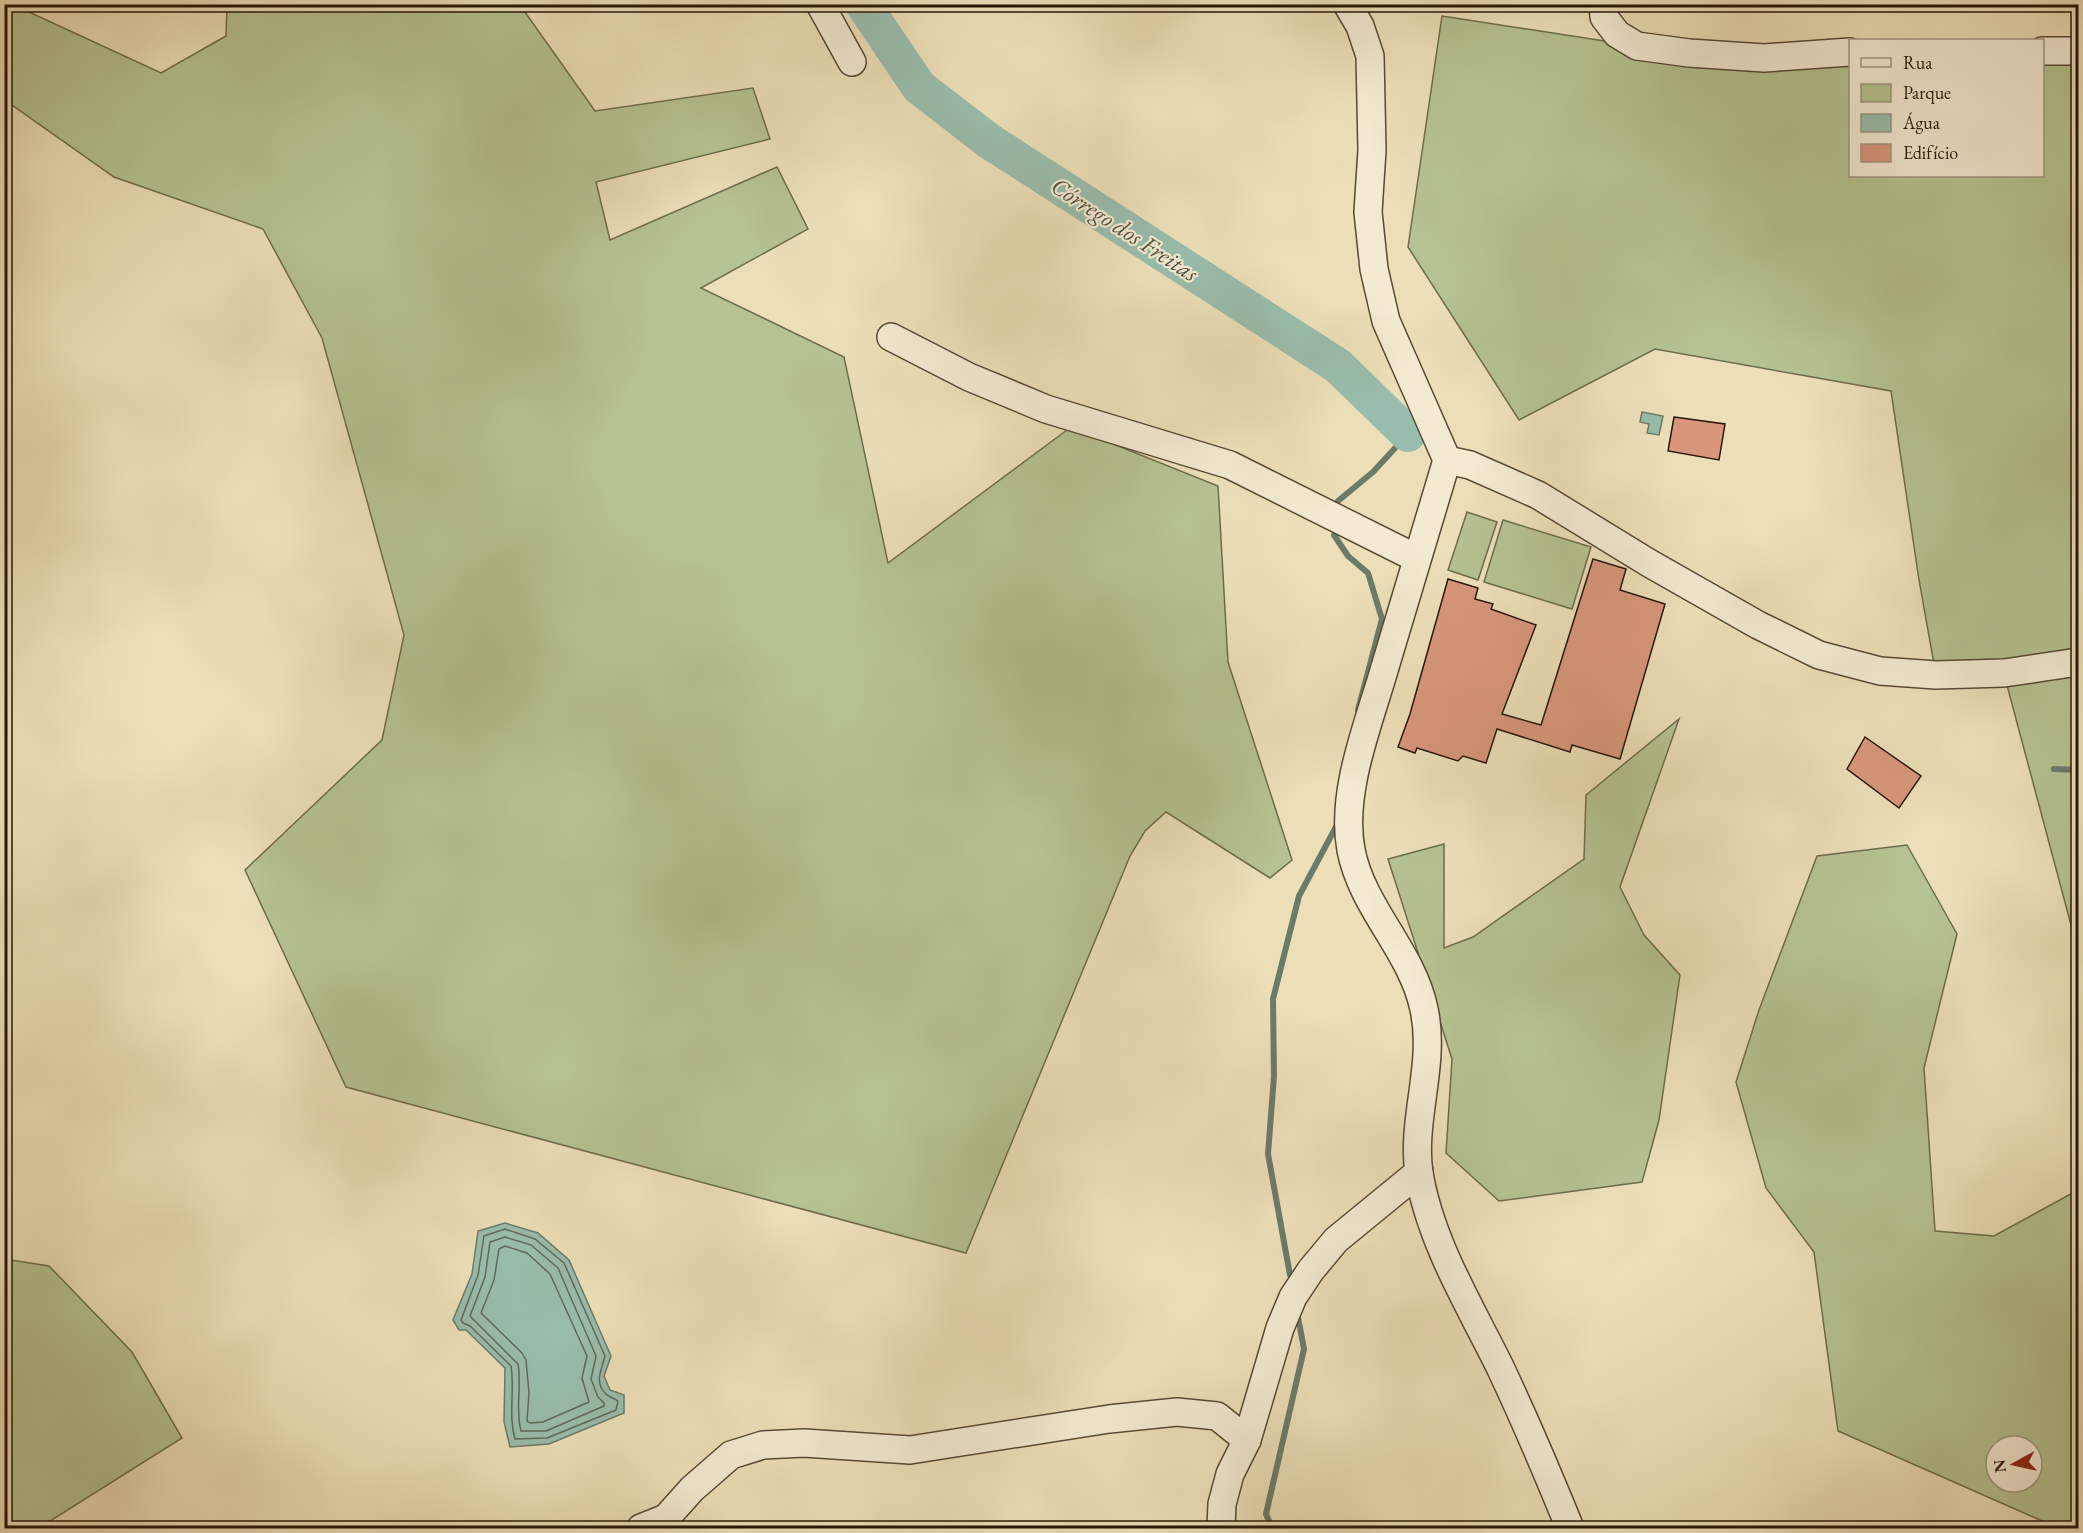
<svg xmlns="http://www.w3.org/2000/svg" width="2083" height="1533" viewBox="0 0 2083 1533" font-family="'EB Garamond',serif">
<style>
.green{fill:#b5c291;stroke:#6e6c4c;stroke-width:1.5;fill-rule:evenodd}
.water{fill:#99bdac;stroke:#6b7b6a;stroke-width:1.5}
.lines{fill:none;stroke-linecap:round;stroke-linejoin:round}
.shore{stroke:#606a5a;stroke-width:1.5}
.stream{stroke:#6b7b6a;stroke-width:6}
.river{stroke:#99bdac;stroke-width:36}
.building{fill:#d8967d;stroke:#261708;stroke-width:1.5}
.minor-casing{stroke:#584934;stroke-width:30}
.minor{stroke:#f3ead1;stroke-width:27}
.labels{text-anchor:middle;dominant-baseline:central;stroke-width:4.5;stroke-linejoin:round;paint-order:stroke}
.water-label{font-size:24px;font-style:italic;fill:#4e5141;stroke:#f3ead1}
</style>
<rect width="100%" height="100%" fill="#ecdfb8"/>
<filter id="stains"><feTurbulence type="fractalNoise" baseFrequency=".00333" numOctaves="4"/><feColorMatrix values="0 0 0 0 .2 0 0 0 0 .09 0 0 0 0 .02 0 0 0 .5 -.17"/></filter>
<radialGradient id="worn" r=".72"><stop offset=".6" stop-color="#630" stop-opacity="0"/><stop offset="1" stop-color="#630" stop-opacity=".3"/></radialGradient>
<g class="green">
<polygon points="4,5 14,5 161,73 226,36 227,5 520,5 595,111 753,88 770,139 596,182 610,240 777,167 808,229 701,288 844,357 888,563 1071,427 1218,486 1228,662 1292,860 1270,878 1166,812 1145,831 1130,856 966,1253 346,1087 245,870 382,740 404,635 322,338 263,229 114,177 12,105"/>
<polygon points="1442,16 1637,46 1850,54 1850,176 2042,176 2043,51 2078,51 2078,951 2004,674 1936,675 1919,580 1891,391 1655,349 1519,420 1408,247"/>
<polygon points="1467,512 1497,522 1478,580 1448,570"/>
<polygon points="1503,520 1591,547 1572,609 1484,582"/>
<polygon points="1679,719 1620,887 1644,935 1680,975 1659,1120 1642,1182 1499,1201 1446,1153 1452,1059 1388,859 1444,844 1444,948 1473,937 1584,859 1586,795"/>
<path d="M1907,845L1957,934L1924,1068L1935,1231L1994,1236L2078,1190V1528H2058L1838,1431L1814,1252L1766,1188L1736,1082L1759,1010L1817,856ZM1996,1446H2032V1482H1996Z"/>
<polygon points="4,1259 49,1266 132,1352 182,1438 39,1528 5,1528"/>
</g>
<g class="water">
<polygon points="1642,412 1663,416 1659,435 1647,433 1649,424 1640,422"/>
<polygon points="505,1223 538,1233 569,1260 611,1356 604,1376 610,1390 624,1395 624,1413 549,1444 510,1447 504,1422 505,1368 466,1330 459,1330 453,1320 472,1274 478,1231"/>
</g>
<g class="lines">
<g class="shore">
<path d="M505,1229L535,1239L564,1263L605,1356C602,1369 594,1381 605,1393C608,1397 614,1398 618,1401L616,1410L547,1438L515,1439C508,1415 515,1390 511,1366L470,1326L463,1323L461,1320L478,1275L484,1236Z"/>
<path d="M505,1237L531,1245L558,1268L596,1356L591,1379L598,1397L604,1403V1406L546,1431H521C515,1409 522,1386 518,1364L470,1316L485,1277L490,1242Z"/>
<polygon points="505,1246 527,1253 550,1274 587,1356 582,1378 589,1402 543,1422 530,1423 527,1421 529,1393 526,1360 522,1353 481,1313 494,1280 499,1249"/>
</g>
<g class="stream">
<polyline points="1338,501 1373,472 1408,434"/>
<polyline points="1334,535 1348,556 1368,573 1382,619 1358,710"/>
<polyline points="2054,769 2078,770"/>
<polyline points="1290,1275 1268,1154 1274,1076 1273,999 1299,896 1338,823"/>
<polyline points="1272,1528 1266,1514 1304,1349 1298,1317"/>
</g>
<polyline class="river" points="863,4 919,87 989,141 1338,366 1408,434"/>
</g>
<g class="building">
<polygon points="1674,417 1725,424 1719,460 1668,451"/>
<polygon points="1593,559 1626,569 1620,590 1665,604 1620,759 1572,745 1570,752 1497,729 1486,763 1463,756 1458,761 1417,748 1415,753 1398,747 1410,714 1448,579 1478,588 1475,599 1493,604 1491,609 1536,625 1502,714 1541,725"/>
<polygon points="1865,737 1921,776 1899,808 1847,769"/>
</g>
<g class="lines">
<defs>
<g id="minor">
<polyline points="820,4 852,62"/>
<path d="M1347,4L1360,26L1370,56L1372,150L1368,212L1374,269L1386,321L1447,460C1426,529 1405,598 1385,667C1369,723 1340,792 1351,850C1362,908 1412,951 1424,1009C1436,1064 1411,1120 1419,1173C1430,1241 1470,1306 1500,1367C1525,1420 1548,1474 1570,1528"/>
<polyline points="1603,4 1604,17 1617,34 1637,46 1689,53 1764,58 1850,52"/>
<polyline points="2042,51 2078,51"/>
<polyline points="891,337 969,377 1046,409 1230,465 1416,558"/>
<polyline points="1447,460 1470,465 1538,495 1649,563 1758,625 1819,655 1880,671 1936,675 2004,673 2078,662"/>
<polyline points="641,1528 666,1518 692,1489 731,1455 763,1445 804,1443 910,1450 1109,1419 1177,1412 1217,1416 1247,1440"/>
<polyline points="1221,1528 1222,1504 1230,1474 1247,1440 1280,1328 1293,1297 1311,1270 1336,1240 1419,1172"/>
</g>
</defs>
<use href="#minor" class="minor-casing"/>
<use href="#minor" class="minor"/>
</g>
<g class="labels">
<g class="water-label">
<text transform="translate(1125 229) rotate(33)">Córrego dos Freitas</text>
</g>
</g>
<rect width="2083" height="1533" fill="none" stroke="#ecdfb8" stroke-width="24"/>
<rect x="6" y="6" width="2071" height="1521" fill="none" stroke="#261708" stroke-width="3"/>
<rect x="12" y="12" width="2059" height="1509" fill="none" stroke="#261708" stroke-width="1.5"/>
<rect x="1849" y="39" width="195" height="138" fill="#f3ead1" stroke="#a19681" stroke-width="1.5"/>
<rect x="1861" y="58" width="30" height="9" fill="#f3ead1" stroke="#a19681" stroke-width="1.5"/>
<text x="1903" y="69" font-size="18" fill="#261708">Rua</text>
<rect x="1861" y="84" width="30" height="18" fill="#b5c291" stroke="#a19681" stroke-width="1.5"/>
<text x="1903" y="99" font-size="18" fill="#261708">Parque</text>
<rect x="1861" y="114" width="30" height="18" fill="#99bdac" stroke="#a19681" stroke-width="1.5"/>
<text x="1903" y="129" font-size="18" fill="#261708">Água</text>
<rect x="1861" y="144" width="30" height="18" fill="#d8967d" stroke="#a19681" stroke-width="1.5"/>
<text x="1903" y="159" font-size="18" fill="#261708">Edifício</text>
<g transform="translate(2014 1464) rotate(262)"><circle r="28" fill="#f3ead1" stroke="#a19681" stroke-width="1.5"/>
<path d="M0-4.5L10 22L0 15L-10 22Z" fill="#8f2418"/>
<text y="-9" font-size="16" font-weight="bold" text-anchor="middle" fill="#261708">N</text>
</g>
<rect width="100%" height="100%" filter="url(#stains)"/>
<rect width="100%" height="100%" fill="url(#worn)"/>
</svg>
